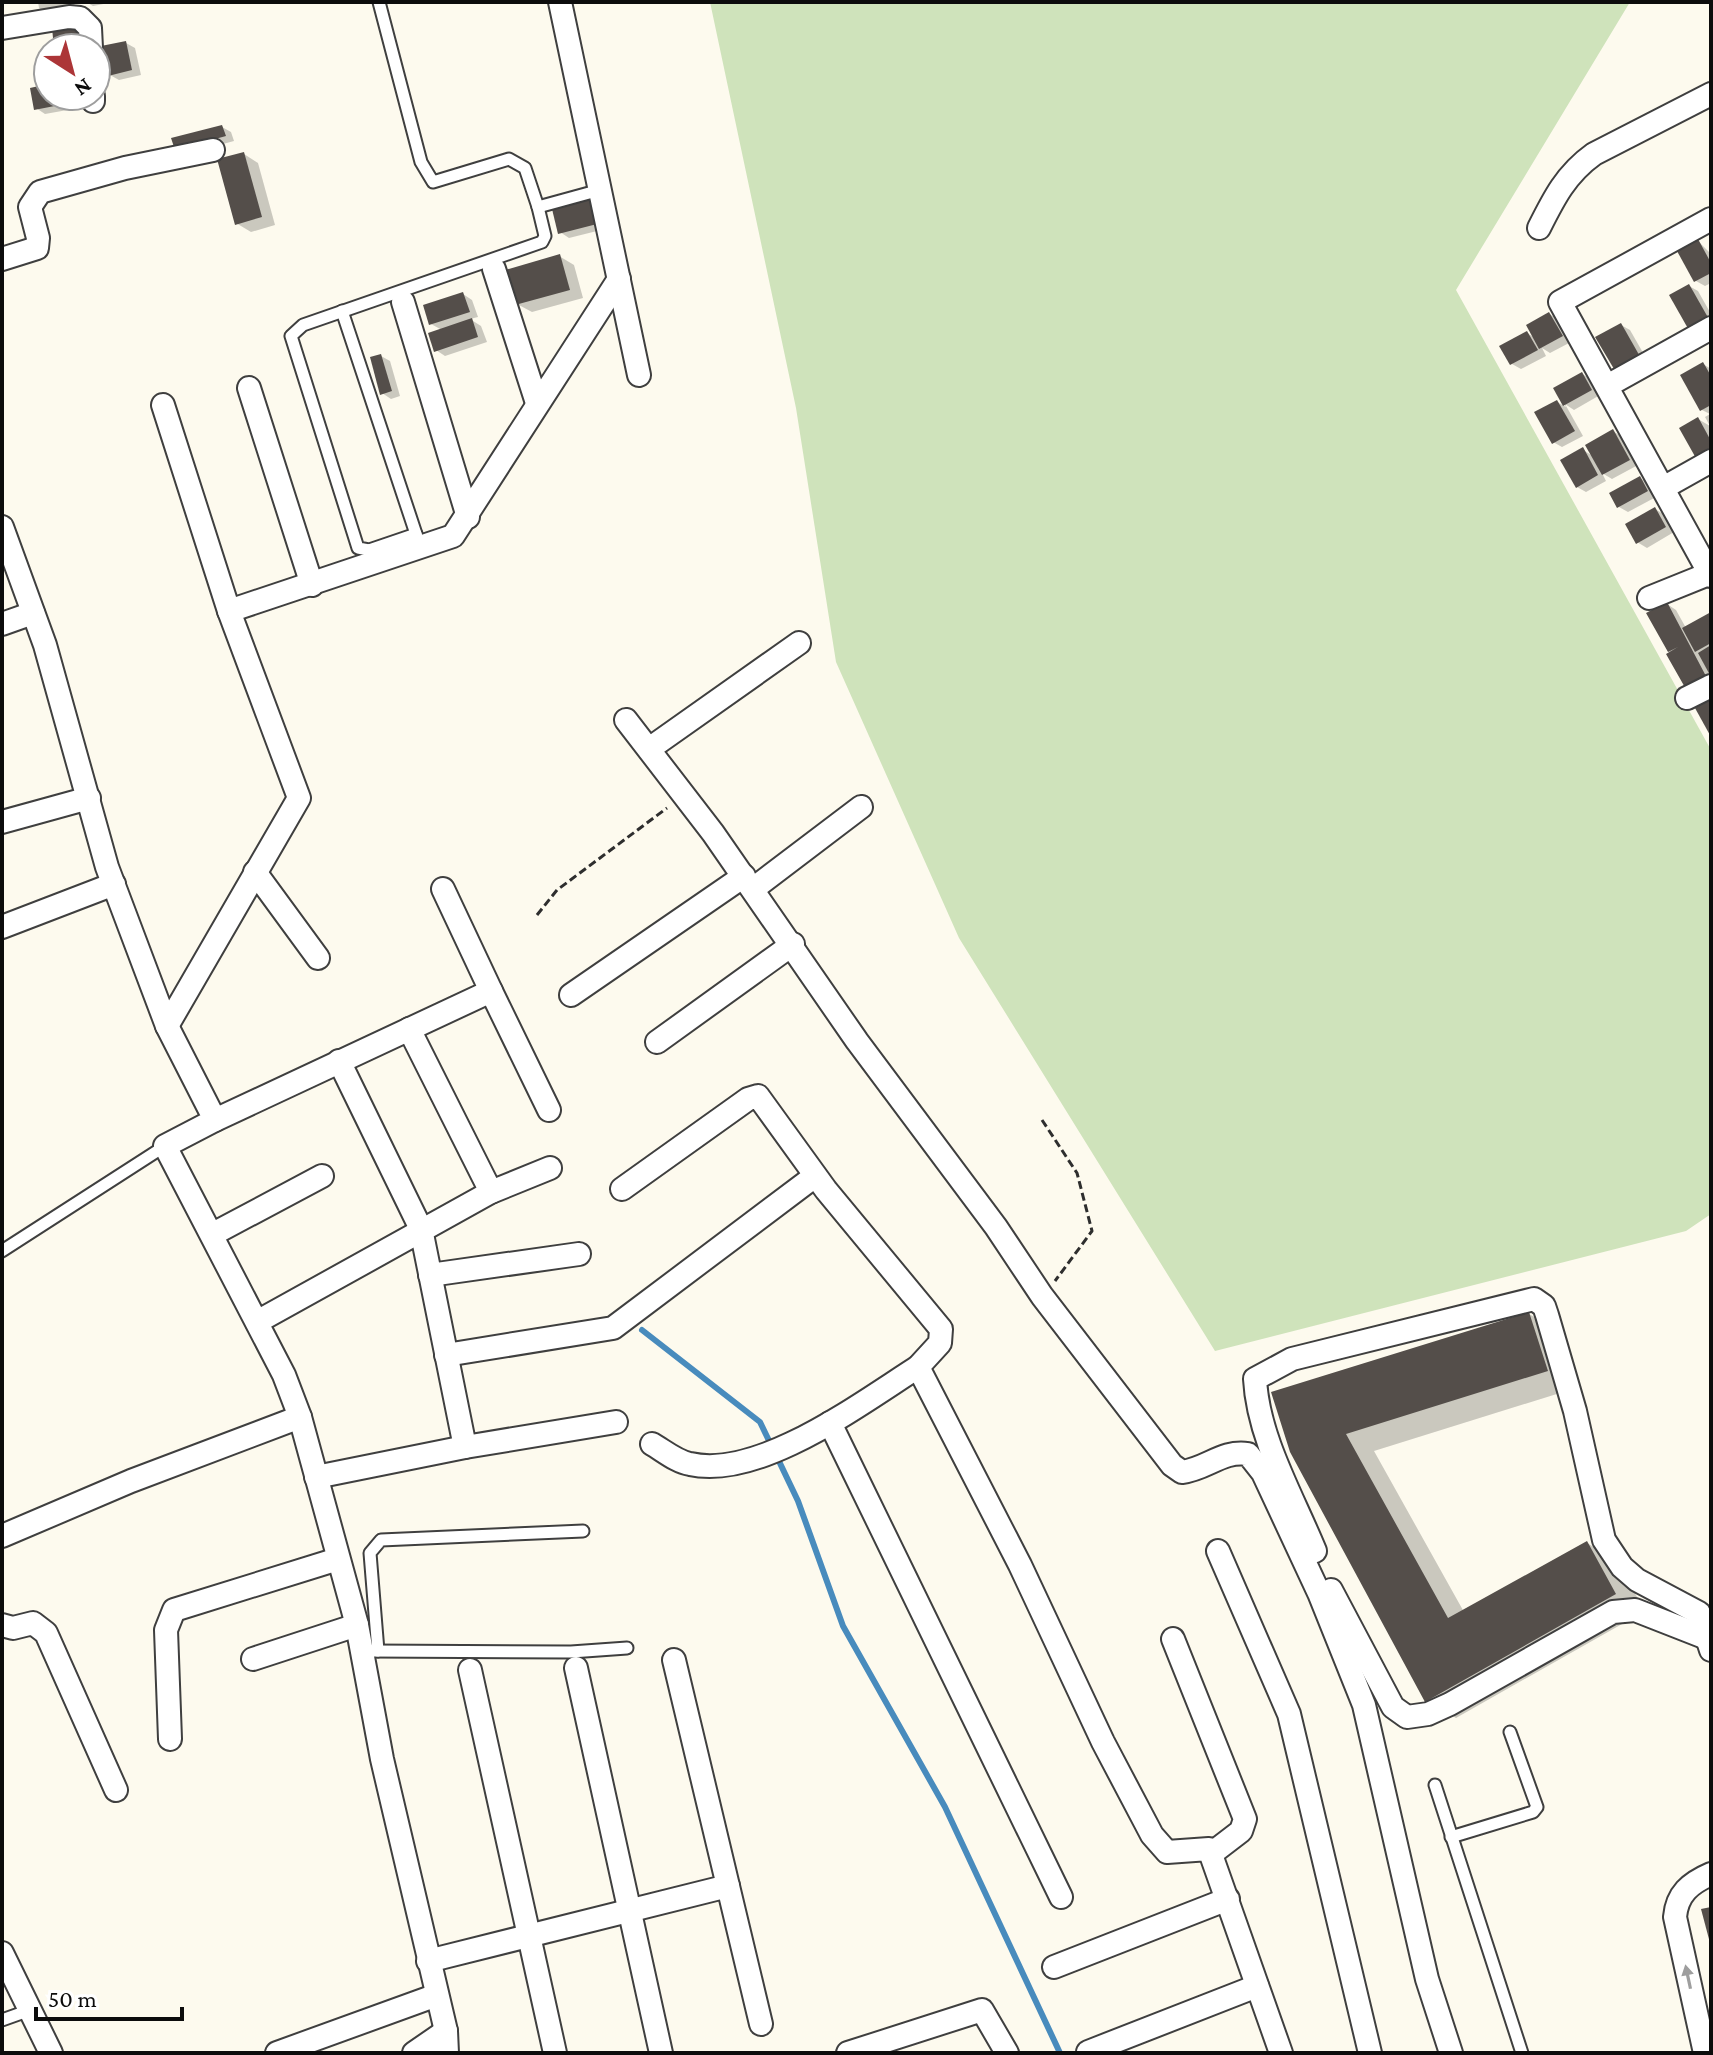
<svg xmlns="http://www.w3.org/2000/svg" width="1713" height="2055" viewBox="0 0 1713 2055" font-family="'Crimson Pro',serif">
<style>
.green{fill:#cfe3bb}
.shadow{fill:#0003}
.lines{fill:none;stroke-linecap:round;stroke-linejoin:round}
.stream{stroke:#488bbd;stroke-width:6}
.building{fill:#544e4a}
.lane-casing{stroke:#3f3f3f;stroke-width:15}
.street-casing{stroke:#3f3f3f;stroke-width:26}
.path{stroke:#2e2e2e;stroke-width:3;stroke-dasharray:8 4;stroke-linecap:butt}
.lane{stroke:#fff;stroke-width:11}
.street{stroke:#fff;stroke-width:22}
.oneway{fill:#9e9e9e}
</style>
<rect width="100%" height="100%" fill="#fdfaee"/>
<polygon class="green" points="710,2 1630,2 1456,290 1711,750 1711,1214 1686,1231 1215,1351 959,938 836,662 796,408"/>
<g class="shadow">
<polygon points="38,2 74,2 75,9 48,14 39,8"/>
<polygon points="86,2 114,2 93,6"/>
<polygon points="126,43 135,48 141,75 119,80 110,75"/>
<polygon points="48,86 48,96 71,96 73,109 45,114 36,108"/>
<polygon points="222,127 231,132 234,141 186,154"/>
<polygon points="244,154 258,163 275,225 251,232 236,223"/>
<polygon points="555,210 609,228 569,238 560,232"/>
<polygon points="1698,241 1711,254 1711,283 1705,286 1696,281"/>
<polygon points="559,256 574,265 583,298 532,312 517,304"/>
<polygon points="1689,286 1698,291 1711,314 1711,330"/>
<polygon points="463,294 472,300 478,317 470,319 481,326 487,342 445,356 436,350 442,330 431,324"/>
<polygon points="1549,314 1559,319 1571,342 1550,353 1542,348 1546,356 1521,369 1512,364 1527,333 1535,338"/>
<polygon points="1621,325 1630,330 1650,365 1627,378"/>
<polygon points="381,356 390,361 400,396 391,399 382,393"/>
<polygon points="1703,364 1711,369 1711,462 1698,419 1710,426 1705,417 1710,414 1702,410"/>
<polygon points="1582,374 1591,379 1600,395 1574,410 1565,404 1583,436 1562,447 1553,442 1557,402 1566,407 1556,389"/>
<polygon points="1613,431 1622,437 1638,465 1612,479 1602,473 1606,481 1586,492 1577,487 1583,450 1593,456"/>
<polygon points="1640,478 1649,483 1656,497 1628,512 1619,507"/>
<polygon points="1655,509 1665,515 1674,532 1647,548 1637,542"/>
<polygon points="1667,604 1676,610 1686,628 1711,614 1711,688 1688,690 1649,614"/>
<polygon points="1529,1314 1559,1331 1576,1388 1374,1451 1464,1612 1587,1543 1616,1560 1645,1611 1456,1718 1426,1700 1292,1451"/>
</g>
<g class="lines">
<g class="stream">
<polyline points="642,1330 760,1422 772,1447"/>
<polyline points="777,1457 798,1501 843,1626 945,1807 1060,2053"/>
</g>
</g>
<g class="building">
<polygon points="81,24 84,48 54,48 52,28"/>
<polygon points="126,41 132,70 108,76 101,46"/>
<polygon points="48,84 48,96 64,96 65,104 34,110 30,88"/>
<polygon points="222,125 226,136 175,150 171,138"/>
<polygon points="244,152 262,217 235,225 217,159"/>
<polygon points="595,198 601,223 558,234 552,209"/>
<polygon points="1698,239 1711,263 1711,273 1694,282 1677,251"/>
<polygon points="560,254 570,290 515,305 505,270"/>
<polygon points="1689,284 1710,321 1690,332 1669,295"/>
<polygon points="463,292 470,312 429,325 423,305"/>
<polygon points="1549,312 1563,336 1539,349 1526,325"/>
<polygon points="472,318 478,337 434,352 428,333"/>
<polygon points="1621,323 1642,360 1617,374 1595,337"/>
<polygon points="1527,331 1538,350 1510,365 1499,346"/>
<polygon points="381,354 392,391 380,395 370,357"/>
<polygon points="1703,362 1711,376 1711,405 1700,411 1680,375"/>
<polygon points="1582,372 1592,390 1563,406 1553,388"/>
<polygon points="1557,400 1575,431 1552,444 1534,412"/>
<polygon points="1698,417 1711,441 1711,452 1697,460 1679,428"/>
<polygon points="1613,429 1630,460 1602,475 1585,445"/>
<polygon points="1583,447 1598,475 1576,488 1560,460"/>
<polygon points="1640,476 1648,491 1617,508 1609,493"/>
<polygon points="1655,507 1666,527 1636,544 1625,524"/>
<polygon points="1667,602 1708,680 1687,691 1666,654 1678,647 1668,652 1646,613"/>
<polygon points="1711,612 1711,643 1695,652 1682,628"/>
<polygon points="1711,645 1711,677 1698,653"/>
<polygon points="1711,699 1711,737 1695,708"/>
<polygon points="1529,1312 1548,1371 1346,1434 1448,1618 1587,1541 1616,1594 1425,1702 1290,1452 1271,1392"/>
<polygon points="1711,1907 1711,1943 1710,1943 1701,1909"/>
</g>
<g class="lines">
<defs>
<g id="lane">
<polyline points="379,2 421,162 433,182 509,159 525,168 538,207 600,190"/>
<polyline points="342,311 417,537"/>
<polyline points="416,534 369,550 358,548 291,336 303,325 542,242 545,236 538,207"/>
<polyline points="2,1251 165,1146"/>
<polyline points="370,1651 571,1652 627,1648"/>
<polyline points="378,1651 370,1553 381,1540 583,1531"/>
<polyline points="1435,1785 1522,2053"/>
<polyline points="1451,1837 1533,1812 1537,1807 1510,1732"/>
<polyline points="2,2020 30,2010"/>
</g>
<g id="street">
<polyline points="560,2 639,375"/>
<polyline points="2,28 69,17 80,18 90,28 91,48"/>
<polyline points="93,96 93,101"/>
<polyline points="1711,219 1560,302 1711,576"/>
<path d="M1539,228C1554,198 1566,174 1594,154L1711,94"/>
<polyline points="2,259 37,248 38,238 30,207 40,192 125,168 213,150"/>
<polyline points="494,269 537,403"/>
<polyline points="403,302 468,517"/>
<polyline points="1607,386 1711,328"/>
<polyline points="249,388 312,585"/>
<polyline points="163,405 229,611 299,798 167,1026"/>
<polyline points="1663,488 1711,461"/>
<polyline points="2,527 45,645 107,867 167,1026 215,1120 165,1146 284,1375 300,1417 357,1625 382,1759 446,2031 447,2053"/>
<polyline points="1649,598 1711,573"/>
<polyline points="229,611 453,536 619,279"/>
<polyline points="2,624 33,613"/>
<polyline points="1687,698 1711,686"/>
<path d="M626,720L713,833L857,1041L996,1227L1042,1296L1172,1465L1182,1472C1207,1469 1222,1450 1248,1454L1263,1473L1319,1593L1364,1705L1427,1979L1451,2053"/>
<polyline points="649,749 799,643"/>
<polyline points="2,822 89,798"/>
<polyline points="255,872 318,958"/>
<polyline points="753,889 861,807"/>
<polyline points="2,927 114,884"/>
<polyline points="491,991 549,1110"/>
<polyline points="571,995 744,876"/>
<polyline points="409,1029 491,1192"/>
<polyline points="657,1042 793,944"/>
<polyline points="339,1061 421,1229 465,1447"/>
<polyline points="215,1120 491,991 443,889"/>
<polyline points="622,1189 748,1099 758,1096 826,1190 941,1329 940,1343 918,1367 1020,1565 1103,1742 1152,1835 1167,1852 1209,1849 1281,2053"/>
<polyline points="213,1234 322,1176"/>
<polyline points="430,1275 579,1254"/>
<polyline points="257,1322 491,1192 550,1168"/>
<polyline points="446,1355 613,1328 815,1176"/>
<polyline points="830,1423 1061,1897"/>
<path d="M652,1444C664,1451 677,1462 690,1464C759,1480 861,1403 918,1367"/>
<polyline points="316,1477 465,1447 616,1422"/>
<polyline points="2,1536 131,1481 300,1417"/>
<polyline points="1218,1551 1289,1714 1370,2053"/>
<path d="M1315,1551C1293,1497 1258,1438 1255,1379L1292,1359L1534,1299L1544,1306L1547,1315L1575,1411L1604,1540L1622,1567L1637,1580L1699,1613L1711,1650"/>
<polyline points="1331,1590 1393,1707 1407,1717 1428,1714 1450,1704 1613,1612 1635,1610 1704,1637"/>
<polyline points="2,1625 13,1628 33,1623 46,1633 116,1790"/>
<polyline points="1173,1639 1245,1819 1241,1831 1211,1854"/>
<polyline points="253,1659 357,1625"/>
<polyline points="576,1668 661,2053"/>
<polyline points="470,1670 555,2053"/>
<polyline points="170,1739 166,1630 174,1610 338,1559"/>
<polyline points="728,1886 761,2024"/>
<polyline points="2,1953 51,2053"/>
<polyline points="428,1961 728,1886 674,1660"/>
<polyline points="1054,1967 1228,1899"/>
<polyline points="1088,2052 1257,1986"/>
<polyline points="277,2053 437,1995"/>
<polyline points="414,2053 446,2031"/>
<polyline points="848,2053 982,2010 1007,2053"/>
<path d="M1705,2053L1675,1917C1677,1894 1690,1883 1711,1874"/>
</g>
</defs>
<use href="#lane" class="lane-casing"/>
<use href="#street" class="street-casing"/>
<g class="path">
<polyline points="537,915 557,890 667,808"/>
<polyline points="1042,1120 1077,1173 1092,1231 1055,1281"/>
</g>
<use href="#lane" class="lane"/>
<use href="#street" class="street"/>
</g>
<defs><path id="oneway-solid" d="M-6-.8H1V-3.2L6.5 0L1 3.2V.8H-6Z" transform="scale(2)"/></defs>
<use class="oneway" href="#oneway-solid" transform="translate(1688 1977) rotate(-102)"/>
<rect width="1713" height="2055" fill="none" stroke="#0c0c0c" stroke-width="8"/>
<g transform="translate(72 72) rotate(144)"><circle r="38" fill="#ffffff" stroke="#9e9e9e" stroke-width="2"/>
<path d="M0-6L14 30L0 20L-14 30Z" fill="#ac3537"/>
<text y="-12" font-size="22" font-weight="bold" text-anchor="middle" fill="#0c0c0c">N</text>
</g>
<path d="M36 2007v12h146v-12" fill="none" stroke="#0c0c0c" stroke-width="4"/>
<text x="48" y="2007" font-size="24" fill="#0c0c0c" stroke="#ffffff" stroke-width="6" paint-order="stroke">50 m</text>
</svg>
